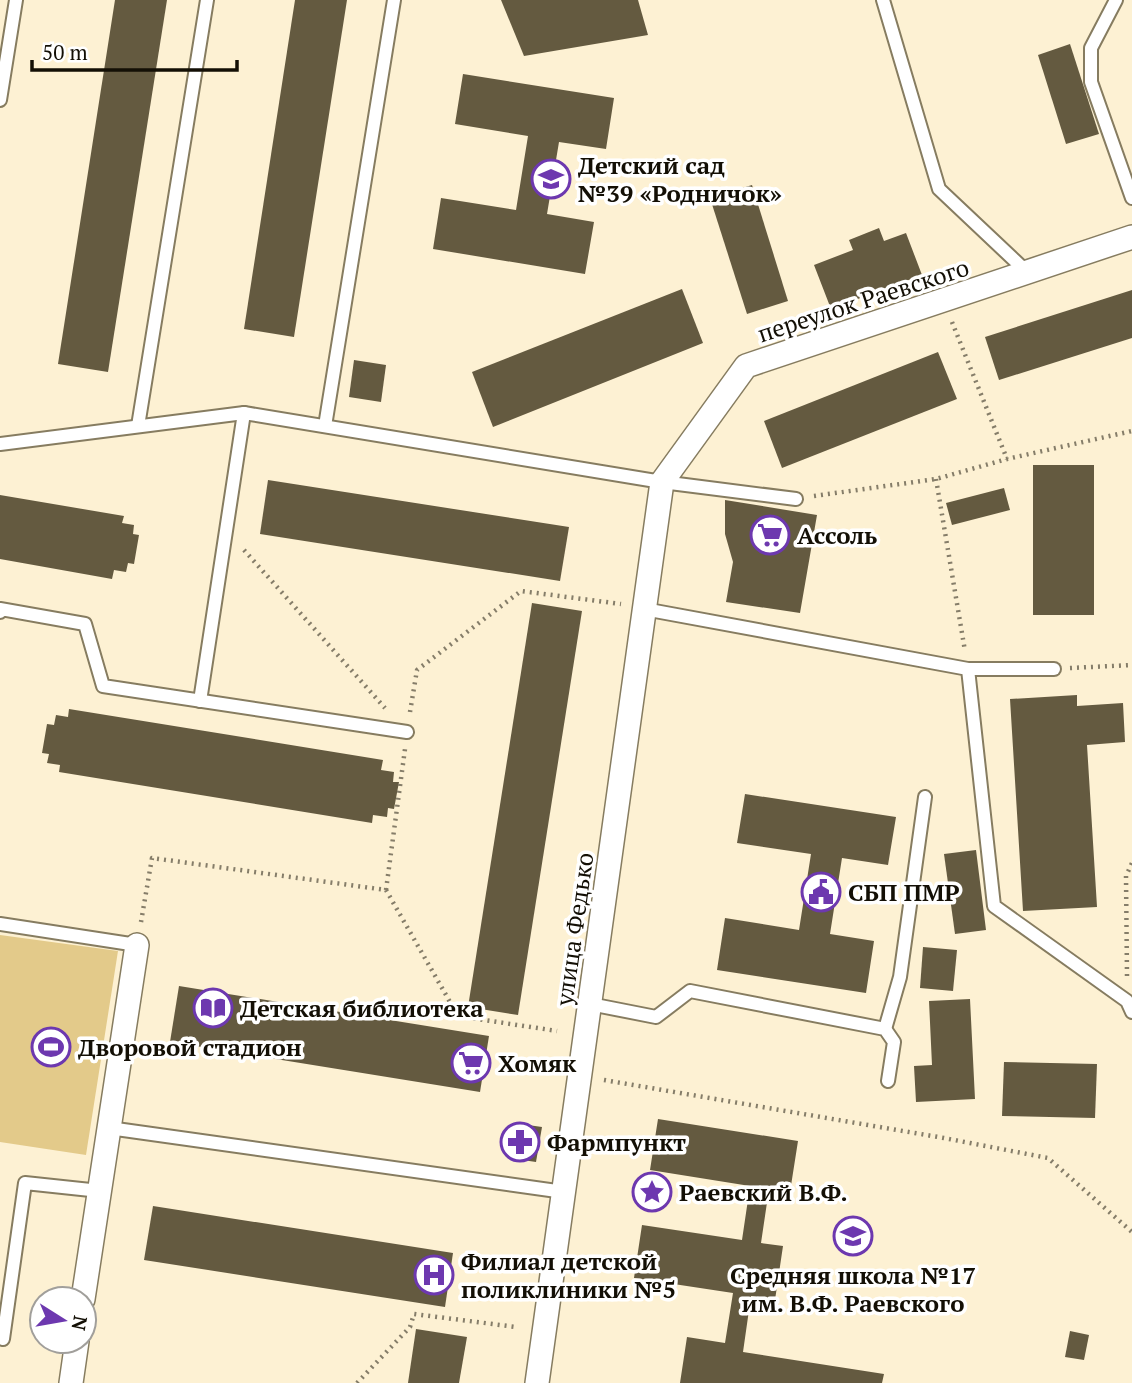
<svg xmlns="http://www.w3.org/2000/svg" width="1132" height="1383" viewBox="0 0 1132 1383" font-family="'PT Serif',serif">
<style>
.green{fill:#e3ca8a}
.building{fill:#645a40}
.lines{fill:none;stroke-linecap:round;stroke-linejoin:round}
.lane-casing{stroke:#867c60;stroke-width:16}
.street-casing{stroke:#867c60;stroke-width:26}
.path{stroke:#857d69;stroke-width:4.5;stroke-dasharray:2 5;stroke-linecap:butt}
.lane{stroke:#fff;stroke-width:12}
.street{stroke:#fff;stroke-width:23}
.labels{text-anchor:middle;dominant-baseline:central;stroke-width:7;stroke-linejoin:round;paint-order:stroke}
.poi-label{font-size:24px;font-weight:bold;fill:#130f05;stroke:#fff;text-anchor:start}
.street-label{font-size:24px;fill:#130f05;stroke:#fff}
</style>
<rect width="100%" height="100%" fill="#fdf1d3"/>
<polygon class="green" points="0,935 118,951 86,1155 0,1142"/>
<g class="building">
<polygon points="115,0 167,0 108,372 58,364"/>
<polygon points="295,0 347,0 294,337 244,329"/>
<polygon points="501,0 638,0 648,35 524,56"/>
<polygon points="1070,44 1099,134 1066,144 1038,55"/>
<polygon points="463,74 614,98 606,149 559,142 547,214 594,222 585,274 433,249 441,198 516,210 528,136 455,124"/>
<polygon points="752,185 788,301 747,314 710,198"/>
<polygon points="879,228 884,241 906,233 922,275 831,309 814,265 853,250 849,240"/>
<polygon points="682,289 703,343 493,427 472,372"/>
<polygon points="1132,290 1132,338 999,380 985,337"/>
<polygon points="938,352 957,399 782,468 764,421"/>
<polygon points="354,360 386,365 381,402 349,397"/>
<rect x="1033" y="465" width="61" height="150"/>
<polygon points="268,480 569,527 560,581 260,534"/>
<polygon points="1004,488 1010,510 952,525 946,503"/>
<polygon points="0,495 124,516 122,523 134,525 133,534 139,535 134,564 128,563 126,572 114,570 112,579 0,559"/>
<polygon points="725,500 817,515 800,613 726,602 733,562 725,534"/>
<polygon points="532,603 582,611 518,1015 468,1007"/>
<polygon points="1077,695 1077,706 1123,703 1125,742 1087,745 1097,907 1023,911 1010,699"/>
<polygon points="69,709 383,760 381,770 394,772 393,782 399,782 394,809 388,808 387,817 373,815 372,823 59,772 60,765 47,763 49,754 42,753 47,724 54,725 56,715 68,717"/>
<polygon points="745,794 896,817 888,865 842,858 830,934 874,941 866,993 717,970 725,918 799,930 811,854 737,843"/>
<polygon points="976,850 986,930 955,934 944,854"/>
<polygon points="923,947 957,950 953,991 920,988"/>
<polygon points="179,986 489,1036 480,1092 170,1042"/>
<polygon points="970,999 975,1099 916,1102 914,1066 932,1065 929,1001"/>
<polygon points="1004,1062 1097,1064 1095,1118 1002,1116"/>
<polygon points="658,1119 798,1141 790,1192 769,1189 761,1243 783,1246 775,1300 751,1296 743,1352 884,1374 882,1383 680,1383 687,1337 725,1343 733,1293 634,1278 642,1225 742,1240 750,1186 650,1170"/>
<polygon points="514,1123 542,1127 536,1162 509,1158"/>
<polygon points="153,1206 453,1253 445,1307 144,1260"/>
<polygon points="416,1329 467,1337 459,1383 408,1383"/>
<polygon points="1070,1331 1089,1335 1084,1360 1065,1357"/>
</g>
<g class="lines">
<defs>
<g id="lane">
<polyline points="883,0 939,189 1027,272"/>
<polyline points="1116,0 1091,48 1091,82 1132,198"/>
<polyline points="0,100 16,0"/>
<polyline points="138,426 207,0"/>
<polyline points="325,426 394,0"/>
<polyline points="0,444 244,413 662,482 796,499"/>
<polyline points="644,609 968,669 994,906 1127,1001 1132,1012"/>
<polyline points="0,612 0,609 85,624 103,686 407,732"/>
<polyline points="968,669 1054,669"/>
<polyline points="200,701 244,413"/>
<polyline points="0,924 137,945"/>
<polyline points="590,1004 656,1017 690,991 885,1029 894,1042 888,1081"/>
<polyline points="885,1029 900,977 925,797"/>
<polyline points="109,1128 564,1192"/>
<polyline points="3,1339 25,1183 100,1191"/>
</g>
<g id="street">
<polyline points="83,1299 137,945"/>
<polyline points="71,1383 77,1341"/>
<polyline points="537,1383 662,482 746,366 1132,237"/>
</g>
</defs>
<use href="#lane" class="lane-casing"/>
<use href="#street" class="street-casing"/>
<g class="path">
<polyline points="952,322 1007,459"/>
<polyline points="936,479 965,651"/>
<polyline points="814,496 936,479 1007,459 1132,431"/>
<polyline points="244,550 385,708"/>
<polyline points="1070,668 1132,665"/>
<polyline points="410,712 417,670 521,591 621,604"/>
<polyline points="386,890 405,749"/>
<polyline points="141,922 152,858 386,890 458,1016 557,1031"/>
<polyline points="1127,976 1126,876 1132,863"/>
<polyline points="604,1080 944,1138 1048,1158 1132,1232"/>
<polyline points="357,1383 410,1327 414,1314 516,1327"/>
</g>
<use href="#lane" class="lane"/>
<use href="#street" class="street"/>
</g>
<defs>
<symbol id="school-ring" viewBox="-11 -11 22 22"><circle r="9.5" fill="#fff" stroke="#6d38af" stroke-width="1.5"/><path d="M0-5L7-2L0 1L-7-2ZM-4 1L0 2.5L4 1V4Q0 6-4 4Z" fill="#6d38af"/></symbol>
<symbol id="supermarket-ring" viewBox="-11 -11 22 22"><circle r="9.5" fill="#fff" stroke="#6d38af" stroke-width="1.5"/><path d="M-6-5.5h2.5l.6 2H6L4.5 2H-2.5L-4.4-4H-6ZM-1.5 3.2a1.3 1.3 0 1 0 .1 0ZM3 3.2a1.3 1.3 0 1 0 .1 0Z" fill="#6d38af"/></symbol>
<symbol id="civic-ring" viewBox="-11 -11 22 22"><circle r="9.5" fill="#fff" stroke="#6d38af" stroke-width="1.5"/><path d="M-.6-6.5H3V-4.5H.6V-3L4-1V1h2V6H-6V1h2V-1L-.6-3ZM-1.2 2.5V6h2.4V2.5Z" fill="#6d38af"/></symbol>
<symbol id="library-ring" viewBox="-11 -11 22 22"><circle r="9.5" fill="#fff" stroke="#6d38af" stroke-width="1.5"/><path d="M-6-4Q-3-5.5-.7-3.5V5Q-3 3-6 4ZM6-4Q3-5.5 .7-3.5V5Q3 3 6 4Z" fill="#6d38af"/></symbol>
<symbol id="stadium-ring" viewBox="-11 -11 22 22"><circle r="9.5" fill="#fff" stroke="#6d38af" stroke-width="1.5"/><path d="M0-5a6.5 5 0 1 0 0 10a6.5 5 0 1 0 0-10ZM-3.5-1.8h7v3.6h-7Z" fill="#6d38af"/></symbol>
<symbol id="pharmacy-ring" viewBox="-11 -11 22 22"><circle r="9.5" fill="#fff" stroke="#6d38af" stroke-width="1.5"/><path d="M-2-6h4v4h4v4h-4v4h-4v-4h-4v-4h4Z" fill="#6d38af"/></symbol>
<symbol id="sight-ring" viewBox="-11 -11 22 22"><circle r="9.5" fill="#fff" stroke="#6d38af" stroke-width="1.5"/><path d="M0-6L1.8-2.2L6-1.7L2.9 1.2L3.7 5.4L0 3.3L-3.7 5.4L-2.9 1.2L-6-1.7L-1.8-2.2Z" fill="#6d38af"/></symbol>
<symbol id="hospital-ring" viewBox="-11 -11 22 22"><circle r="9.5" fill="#fff" stroke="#6d38af" stroke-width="1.5"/><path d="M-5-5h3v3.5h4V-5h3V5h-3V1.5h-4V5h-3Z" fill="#6d38af"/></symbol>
</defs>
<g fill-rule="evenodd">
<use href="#school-ring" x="529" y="157" width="44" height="44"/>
<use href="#supermarket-ring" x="748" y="513" width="44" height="44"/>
<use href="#civic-ring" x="799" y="870" width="44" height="44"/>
<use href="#library-ring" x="191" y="986" width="44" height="44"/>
<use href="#stadium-ring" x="29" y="1025" width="44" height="44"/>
<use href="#supermarket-ring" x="449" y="1041" width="44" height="44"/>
<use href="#pharmacy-ring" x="498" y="1120" width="44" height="44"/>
<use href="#sight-ring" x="630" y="1170" width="44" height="44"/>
<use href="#school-ring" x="831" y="1214" width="44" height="44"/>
<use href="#hospital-ring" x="412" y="1253" width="44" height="44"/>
</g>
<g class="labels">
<g class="poi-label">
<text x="578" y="165">Детский сад<tspan x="578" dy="28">№39 «Родничок»</tspan></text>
<text x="797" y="535">Ассоль</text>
<text x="848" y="892">СБП ПМР</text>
<text x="240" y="1008">Детская библиотека</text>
<text x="78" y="1047">Дворовой стадион</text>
<text x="498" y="1063">Хомяк</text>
<text x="547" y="1142">Фармпункт</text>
<text x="679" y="1192">Раевский В.Ф.</text>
<text x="461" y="1261">Филиал детской<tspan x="461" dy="28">поликлиники №5</tspan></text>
<text x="853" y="1275" text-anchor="middle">Средняя школа №17<tspan x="853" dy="28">им. В.Ф. Раевского</tspan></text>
</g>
<g class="street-label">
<text transform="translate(863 300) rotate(-18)">переулок Раевского</text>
<text transform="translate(574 929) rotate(-82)">улица Федько</text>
</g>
</g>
<g transform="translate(63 1320) rotate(101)"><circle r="33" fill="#ffffff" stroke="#a19f9b" stroke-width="2"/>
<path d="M0-5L12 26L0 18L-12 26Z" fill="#6d38af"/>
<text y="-10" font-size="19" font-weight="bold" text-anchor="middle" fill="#130f05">N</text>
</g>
<path d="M32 60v10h205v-10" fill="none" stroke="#130f05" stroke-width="3.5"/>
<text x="42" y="60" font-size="21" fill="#130f05" stroke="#ffffff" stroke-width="5" paint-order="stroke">50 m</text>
</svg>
